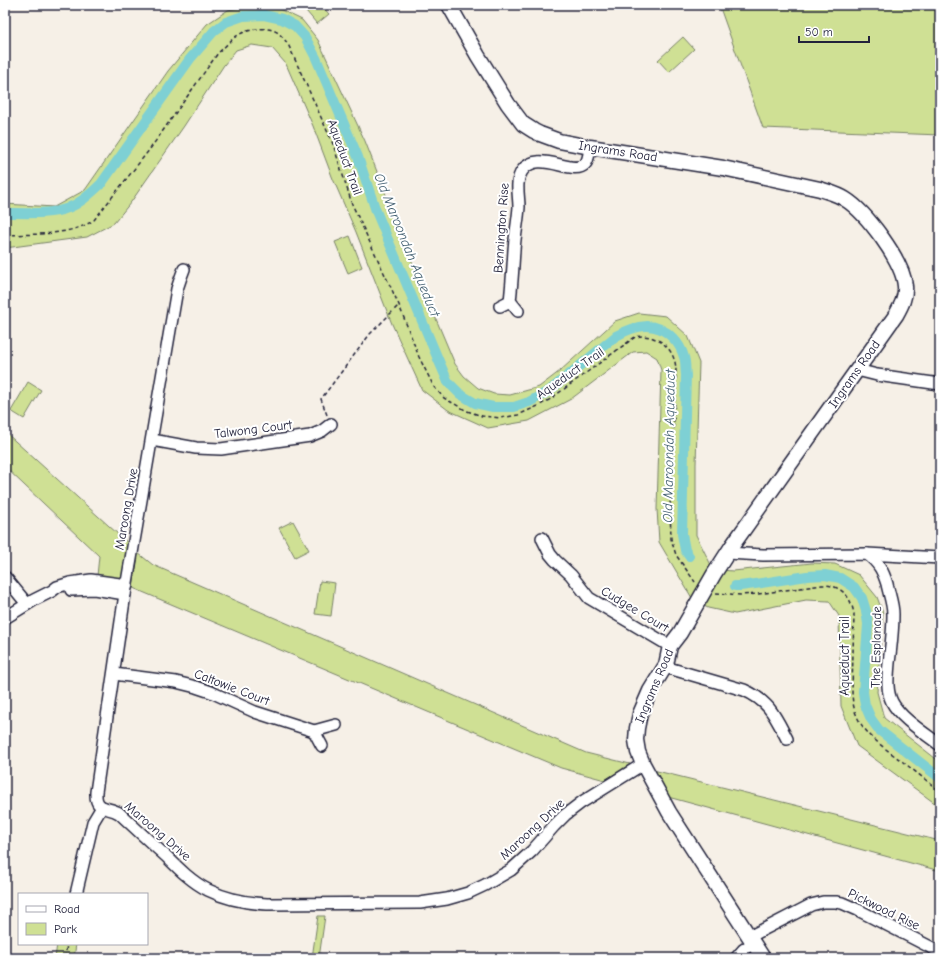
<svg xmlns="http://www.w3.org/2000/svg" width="945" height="963" viewBox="0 0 945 963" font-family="'Comic Neue',sans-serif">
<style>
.green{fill:#cfe094;stroke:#788168}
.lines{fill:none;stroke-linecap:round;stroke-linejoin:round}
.canal{stroke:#7ed0d4;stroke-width:10}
.minor-casing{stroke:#22223b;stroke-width:14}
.tertiary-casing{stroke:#22223b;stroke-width:17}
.path{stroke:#22223b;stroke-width:1.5;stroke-dasharray:4 3;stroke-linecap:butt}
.minor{stroke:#fff;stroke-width:11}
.tertiary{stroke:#fff;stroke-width:14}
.labels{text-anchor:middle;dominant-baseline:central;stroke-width:4;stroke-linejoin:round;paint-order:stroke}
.street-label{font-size:13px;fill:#22223b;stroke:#fff}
.water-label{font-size:14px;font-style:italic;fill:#425f71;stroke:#fff}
</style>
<rect width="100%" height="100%" fill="#f6f0e7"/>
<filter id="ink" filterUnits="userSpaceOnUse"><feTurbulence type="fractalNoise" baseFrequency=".025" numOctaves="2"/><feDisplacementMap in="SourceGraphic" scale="8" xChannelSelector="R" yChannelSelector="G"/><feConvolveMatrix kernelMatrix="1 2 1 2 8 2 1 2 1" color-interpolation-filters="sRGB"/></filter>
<g filter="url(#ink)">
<g class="green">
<polygon points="251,5 257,5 279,9 302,20 318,40 365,141 415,269 455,364 464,376 478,388 494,394 510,395 539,387 560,371 615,321 639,313 666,316 688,336 699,363 696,464 696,535 711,565 692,598 659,542 657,509 661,370 657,358 646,351 633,352 571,399 529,421 488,428 448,410 422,390 392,324 356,232 333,179 313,126 286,64 272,48 252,45 236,50 224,65 184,126 131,202 114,223 87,237 5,248 5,204 54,207 85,190 168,71 207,24 228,10"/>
<polygon points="301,5 321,5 329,14 317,24"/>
<polygon points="719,5 940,5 940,135 763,128"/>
<polygon points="683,37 694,49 669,72 658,60"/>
<polygon points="350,236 362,267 348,273 335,242"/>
<polygon points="28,382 41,390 24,419 11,411"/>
<polygon points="5,432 129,544 123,574 117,580 97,576 99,556 5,467"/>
<polygon points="293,521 309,550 295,557 279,528"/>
<polygon points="138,553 153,565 586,753 630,764 605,780 561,768 133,588"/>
<polygon points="812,563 835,564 859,575 877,597 883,613 877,692 884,718 940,762 940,807 857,746 841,706 839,616 829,601 806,600 735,614 708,608 702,605 721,570 733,571"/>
<polygon points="320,581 335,583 331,616 315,614"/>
<polygon points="653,770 940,841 940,871 668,797"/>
<polygon points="318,916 325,916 319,958 312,958"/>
<polygon points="57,944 76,944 74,958 55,958"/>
</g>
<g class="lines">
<g class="canal">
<path d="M5,213C23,213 51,215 68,208C81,203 91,193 101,184L190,59L214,31L226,22L243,16L264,15L282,19L295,26L305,37L316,58L358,157L376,211L438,359L448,382L460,394L475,403L493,407H514L529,402L549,391L616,336C636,325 655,320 673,338C678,343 682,350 684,357C686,362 685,369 686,375L682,534L685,550L689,556"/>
<polyline points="735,586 740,586 755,584 807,576 825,575 840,578 854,587 862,598 866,611 868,624 863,692 865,705 871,719 879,730 940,778"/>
</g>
<defs>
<g id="minor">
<path d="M184,269L181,277L177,289L125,594L96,792C95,812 108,806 119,813C135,828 151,843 167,857C179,869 192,882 208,890C226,899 246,903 267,904L420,903L447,899L468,893L485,885L511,870L532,851L554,826L565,815L582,802L643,764"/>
<path d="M510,301C512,284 513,267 514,250C515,235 518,221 519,207C519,196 515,181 522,171C538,148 573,177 585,164C589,160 589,152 590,147"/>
<polyline points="500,306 510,301 518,311"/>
<polyline points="857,370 877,375 940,384"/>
<polyline points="152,440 196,448 221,449 310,436 322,431 331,424"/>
<polyline points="542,538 550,554 555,560 571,575 589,598 670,646"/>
<polyline points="727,553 763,555 867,554 940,558"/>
<path d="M867,554C879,563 883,571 887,584C889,594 893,604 893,614C893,630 891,647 889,663C888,676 886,690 892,702C900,718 926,734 940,745"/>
<polyline points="5,577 27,604"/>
<polyline points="71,590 94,589 125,594"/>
<polyline points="5,618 34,600 52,591 57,587 70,583 91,580 127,585"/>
<path d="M665,667L744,690C769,701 775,716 787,739"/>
<polyline points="114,674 176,682 196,687 211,692 255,712 314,731"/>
<polyline points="322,746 314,731 336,725"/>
<polyline points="76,894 93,822 102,807"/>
<polyline points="749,937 811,905 823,902 836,902 842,903 858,910 940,952"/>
<polyline points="736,958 743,950 753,943"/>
</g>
<path id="tertiary" d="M449,5L478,56L508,104L523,124L534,131L540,134L559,141L590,147L723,168L820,189C828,192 837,194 845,199C866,212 903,261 905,286C906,297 901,306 896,315L732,546L714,574L680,633L670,646L666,665L650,691L640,714L637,728L636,740L638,752L643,764L669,812L763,958"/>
</defs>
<use href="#minor" class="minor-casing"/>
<use href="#tertiary" class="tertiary-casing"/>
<g class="path">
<path d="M5,235C32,234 71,236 94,220L150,149L218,53C225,47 231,39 240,34C250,29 267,26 277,32C281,35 285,40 288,44L333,144L352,204L399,305L419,357L434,387L444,398L467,411L482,416L500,418L518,415L538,406L549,400L635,337C651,333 669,343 674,359C676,364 676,370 676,375L670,507L671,539L676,555L695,582"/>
<polyline points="327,415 321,399 370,334 399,305"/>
<path d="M716,593L741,595L758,594L822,585C841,585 851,596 854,614L852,690C852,698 853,706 856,714C864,735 886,749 903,762C916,772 928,782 940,791"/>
<polyline points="65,958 67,944"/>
</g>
<use href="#minor" class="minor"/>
<use href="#tertiary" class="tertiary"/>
</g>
</g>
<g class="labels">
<g class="street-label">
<text transform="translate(618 151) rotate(9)">Ingrams Road</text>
<text transform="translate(345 157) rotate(70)">Aqueduct Trail</text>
<text transform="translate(501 228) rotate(-86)">Bennington Rise</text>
<text transform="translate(570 373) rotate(-35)">Aqueduct Trail</text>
<text transform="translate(854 374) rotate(-55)">Ingrams Road</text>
<text transform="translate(253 429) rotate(-7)">Talwong Court</text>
<text transform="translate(126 509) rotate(-80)">Maroong Drive</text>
<text transform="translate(635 609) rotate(31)">Cudgee Court</text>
<text transform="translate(876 647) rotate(-89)">The Esplanade</text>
<text transform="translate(844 656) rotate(-90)">Aqueduct Trail</text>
<text transform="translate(654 686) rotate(-67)">Ingrams Road</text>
<text transform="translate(232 687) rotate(21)">Caltowie Court</text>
<text transform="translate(532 829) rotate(-43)">Maroong Drive</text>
<text transform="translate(158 831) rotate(41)">Maroong Drive</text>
<text transform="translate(884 909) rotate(26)">Pickwood Rise</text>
</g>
<g class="water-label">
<text transform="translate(407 245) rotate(68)">Old Maroondah Aqueduct</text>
<text transform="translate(669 446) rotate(-89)">Old Maroondah Aqueduct</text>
</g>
</g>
<rect width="945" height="963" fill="none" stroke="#fff" stroke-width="20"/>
<rect x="10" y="10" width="925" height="943" fill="none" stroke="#22223b" stroke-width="1.5" filter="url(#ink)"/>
<rect x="18" y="893" width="130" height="52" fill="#ffffff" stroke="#a7a7b1"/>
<rect x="26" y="906" width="20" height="6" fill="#ffffff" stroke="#a7a7b1"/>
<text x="54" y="913" font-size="12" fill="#22223b">Road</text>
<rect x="26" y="923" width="20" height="12" fill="#cfe094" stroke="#a7a7b1"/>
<text x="54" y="933" font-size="12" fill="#22223b">Park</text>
<path d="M799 36v6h70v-6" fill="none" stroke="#22223b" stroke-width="2"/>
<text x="805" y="36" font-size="12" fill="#22223b" stroke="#ffffff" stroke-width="3" paint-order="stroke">50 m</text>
</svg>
